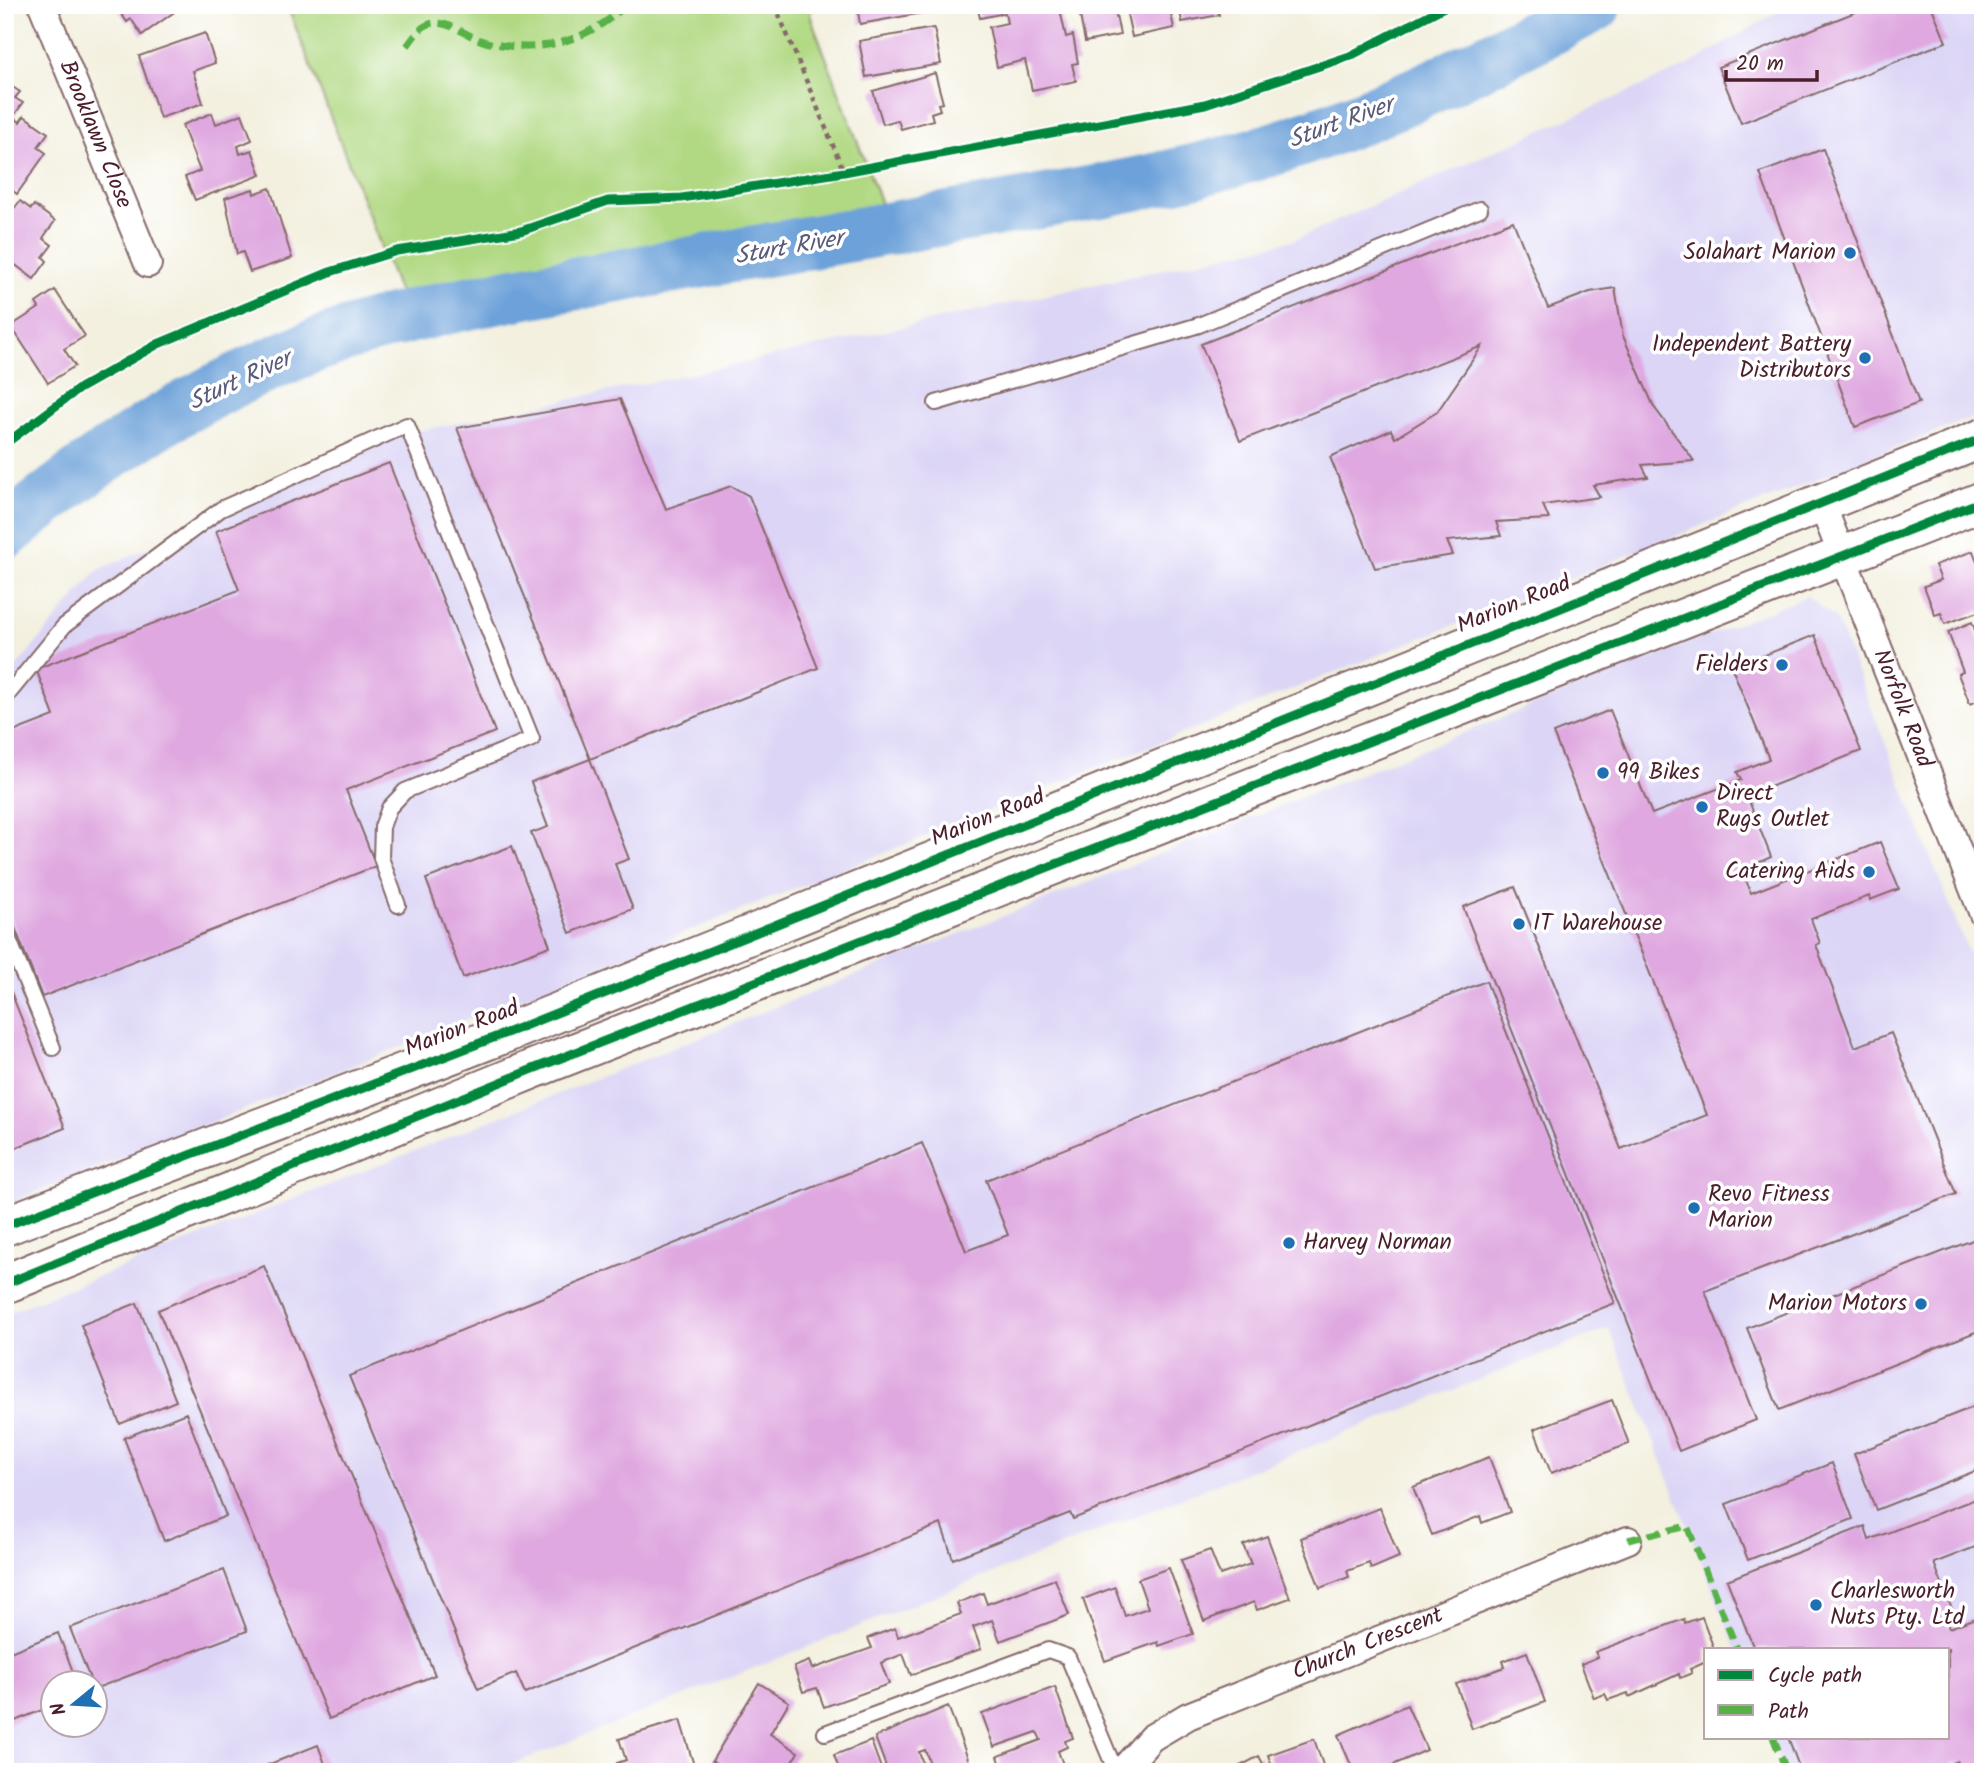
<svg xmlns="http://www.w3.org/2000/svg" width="1988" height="1777" viewBox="0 0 1988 1777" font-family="Kalam,sans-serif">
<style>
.built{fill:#dcd5f6;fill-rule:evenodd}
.green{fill:#b1d983;stroke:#7e7c57;stroke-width:2}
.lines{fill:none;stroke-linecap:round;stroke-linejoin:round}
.river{stroke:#6ca1d9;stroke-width:54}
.building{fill:#dfa8e0}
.lane-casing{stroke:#85686a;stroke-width:18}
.street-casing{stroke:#85686a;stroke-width:30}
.primary-casing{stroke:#85686a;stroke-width:42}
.path{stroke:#85686a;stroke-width:4.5;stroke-dasharray:5 5;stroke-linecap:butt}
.lane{stroke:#fff;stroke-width:14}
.street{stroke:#fff;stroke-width:26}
.primary{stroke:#fff;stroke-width:38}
.quiet{stroke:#57b146;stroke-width:7;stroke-dasharray:14 7;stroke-linecap:butt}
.cycleway-casing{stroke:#fff;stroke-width:13}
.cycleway{stroke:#00873e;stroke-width:9}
.poi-dot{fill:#1f6fb2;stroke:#fff;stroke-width:2.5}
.labels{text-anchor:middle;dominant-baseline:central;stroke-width:7;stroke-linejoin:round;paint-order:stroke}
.street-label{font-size:23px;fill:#4a1f2b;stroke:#fff}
.poi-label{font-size:23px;fill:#4a1f2b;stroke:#fff;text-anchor:start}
.water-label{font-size:24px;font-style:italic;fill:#595a79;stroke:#fff}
</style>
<rect width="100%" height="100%" fill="#fff"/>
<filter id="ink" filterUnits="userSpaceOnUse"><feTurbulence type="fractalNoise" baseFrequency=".0143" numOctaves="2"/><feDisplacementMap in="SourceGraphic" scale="14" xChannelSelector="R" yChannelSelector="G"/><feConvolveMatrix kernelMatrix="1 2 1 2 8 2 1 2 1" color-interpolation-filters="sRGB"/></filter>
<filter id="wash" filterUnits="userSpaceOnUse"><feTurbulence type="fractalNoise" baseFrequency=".00686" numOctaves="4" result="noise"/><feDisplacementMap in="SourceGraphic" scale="28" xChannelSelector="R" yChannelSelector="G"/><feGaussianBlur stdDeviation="1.57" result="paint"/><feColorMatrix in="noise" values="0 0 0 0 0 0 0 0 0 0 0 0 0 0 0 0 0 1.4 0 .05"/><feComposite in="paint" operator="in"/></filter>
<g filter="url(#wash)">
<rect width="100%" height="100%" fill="#f3f0df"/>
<g class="built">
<polygon points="1789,5 1983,5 1983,413 5,1205 5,680 98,570 400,435 742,363 1294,240 1687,66"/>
<path d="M1807,596L1836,619L1983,989V1772H1784L1770,1737H1948V1649H1736L1609,1328L493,1772H5V1314ZM52,1682H94V1724H52Z"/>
</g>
<polygon class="green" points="287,5 812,5 810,15 884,212 403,303"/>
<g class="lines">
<path class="river" d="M5,533C98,454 203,388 317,345C415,308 522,293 624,275C736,255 848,236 960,216C1050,200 1140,186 1228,162C1358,128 1476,67 1595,5"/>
</g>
<g id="blocks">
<g class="building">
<polygon points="115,5 174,5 177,10 142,35 131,19 127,22"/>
<polygon points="857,5 926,5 928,12 860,24"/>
<polygon points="977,5 1059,5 1066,37 1073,35 1078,63 1072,64 1076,81 1032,90 1025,60 997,67 989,27 1007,23 1005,13 980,18"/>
<polygon points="1078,5 1114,5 1120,35 1085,42"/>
<polygon points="1125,5 1169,5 1174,28 1132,37"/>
<polygon points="1179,5 1217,5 1219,15 1182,22"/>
<polygon points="1873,5 1931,5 1946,42 1741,123 1718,67"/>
<polygon points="934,28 941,64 866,77 859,41"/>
<polygon points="205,33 215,63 193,71 203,103 160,118 139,56"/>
<polygon points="935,73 943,103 938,104 940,110 931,113 933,120 901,129 898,120 883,124 873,91"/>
<polygon points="5,82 20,92 15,98 23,103 13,117 20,122 24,116 48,133 38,147 46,153 17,194 5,185"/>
<polygon points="212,113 216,124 242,114 252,140 238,146 240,154 252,150 261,175 195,200 185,177 200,171 182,125"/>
<polygon points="1823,149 1919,403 1855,427 1760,173"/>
<polygon points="270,188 292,258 250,272 243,252 237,254 225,198 253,189 254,194"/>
<polygon points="20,201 31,209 34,205 55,221 43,238 52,245 43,257 47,261 34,279 5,257 5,220"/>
<polygon points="1513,221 1548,308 1590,292 1615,288 1623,336 1654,407 1694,461 1642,465 1648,477 1593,485 1600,497 1543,505 1549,519 1496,522 1501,536 1447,541 1453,555 1375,568 1330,457 1391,430 1395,438 1437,412 1482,346 1240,441 1201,344"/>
<polygon points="55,290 85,336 64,349 75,366 48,383 11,326 39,308 36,303"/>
<polygon points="620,399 666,509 731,486 749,496 818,668 590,759 457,428"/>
<polygon points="389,463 495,732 346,790 376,866 42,997 5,902 5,735 54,716 36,669 239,590 216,531"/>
<polygon points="1973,551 1983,577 1983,610 1945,624 1941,613 1935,615 1924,586 1941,580 1935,565"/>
<polygon points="1972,622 1983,651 1983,699 1970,704 1958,674 1963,672 1948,632"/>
<polygon points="1815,635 1861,751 1747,796 1771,857 1742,870 1751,893 1880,842 1899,889 1870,900 1869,896 1811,919 1820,943 1816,945 1855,1047 1891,1033 1956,1194 1705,1291 1756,1420 1679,1451 1463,907 1515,887 1621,1149 1707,1115 1553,733 1610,710 1652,814 1741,780 1737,772 1769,759 1732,668"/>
<polygon points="590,759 629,859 615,864 633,909 570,933 531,833 548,827 531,782"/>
<polygon points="512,846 550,946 463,978 426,879"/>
<polygon points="5,977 65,1128 5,1152"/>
<polygon points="1486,981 1615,1303 1073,1519 1070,1513 953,1559 941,1524 525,1693 516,1673 478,1689 349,1376 922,1143 966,1251 1008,1235 986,1180"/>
<polygon points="1983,1236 1983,1329 1779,1410 1747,1328"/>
<polygon points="264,1266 435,1675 329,1719 158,1310"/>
<polygon points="137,1303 176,1401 120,1424 81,1325"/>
<polygon points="1612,1400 1629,1444 1551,1473 1534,1429"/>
<polygon points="1983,1403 1983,1468 1876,1510 1854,1454"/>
<polygon points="186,1413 226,1516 164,1541 124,1438"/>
<polygon points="1489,1457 1510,1512 1482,1523 1480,1516 1432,1535 1413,1487"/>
<polygon points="1832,1463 1853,1519 1748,1560 1726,1504"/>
<polygon points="1983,1496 1983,1544 1934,1563 1953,1612 1944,1616 1949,1628 1983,1615 1983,1772 1961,1772 1957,1761 1929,1772 1801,1772 1788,1737 1948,1737 1948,1649 1754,1649 1727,1580 1865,1526 1869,1540"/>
<polygon points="1380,1508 1399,1557 1371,1569 1369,1563 1347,1571 1349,1577 1320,1588 1301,1538"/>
<polygon points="1267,1536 1290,1598 1257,1610 1254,1602 1204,1621 1181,1560 1210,1550 1220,1575 1251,1564 1243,1545"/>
<polygon points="1169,1568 1193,1634 1159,1646 1158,1642 1105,1661 1083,1599 1115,1587 1125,1616 1148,1608 1138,1579"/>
<polygon points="224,1570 247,1631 94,1689 70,1628"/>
<polygon points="1055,1579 1069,1615 1000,1641 992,1620 973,1627 981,1649 911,1675 903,1654 881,1663 889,1684 824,1707 817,1688 803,1692 794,1667 809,1661 812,1669 872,1648 868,1638 895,1628 898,1637 961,1614 957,1603 983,1593 987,1604"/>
<polygon points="1702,1617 1714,1649 1706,1649 1706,1662 1690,1669 1692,1673 1680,1678 1679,1674 1629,1697 1628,1693 1608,1700 1605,1694 1594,1698 1581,1664 1598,1657 1595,1652 1684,1619 1685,1623"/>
<polygon points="58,1633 77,1682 52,1682 52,1706 5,1725 5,1654"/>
<polygon points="1527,1652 1545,1702 1472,1729 1456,1684 1505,1667 1503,1661"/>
<polygon points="759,1683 789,1702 770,1734 798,1752 787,1772 730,1772 712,1761"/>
<polygon points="1055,1687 1073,1738 1065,1741 1067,1747 1058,1751 1064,1767 1052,1772 1003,1772 998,1756 1041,1740 1037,1732 994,1747 982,1714"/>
<polygon points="1407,1705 1427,1750 1377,1772 1354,1772 1338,1735"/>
<polygon points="948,1706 973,1772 933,1772 925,1750 919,1752 926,1772 888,1772 875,1737"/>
<polygon points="680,1720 696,1772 619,1772 617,1763 626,1760 619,1739"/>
<polygon points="1314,1739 1324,1768 1321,1772 1274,1772 1268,1755"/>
<polygon points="871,1741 882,1771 840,1772 834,1755"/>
<polygon points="318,1745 328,1772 250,1772"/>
<polygon points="1259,1756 1267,1772 1229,1772"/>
</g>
</g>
</g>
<g filter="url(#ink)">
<use href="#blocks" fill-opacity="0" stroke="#85686a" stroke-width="2"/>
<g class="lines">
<defs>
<g id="lane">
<polyline points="936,403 1199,325 1480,209"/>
<polyline points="5,698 64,626 221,509 407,425 532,739 405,791 389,808 382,827 381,858 398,905"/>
<polyline points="5,930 53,1048"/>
<polyline points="825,1733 1048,1650 1068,1657 1116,1772"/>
</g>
<g id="street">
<path id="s1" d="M42,5L148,264"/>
<path id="s2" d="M1821,502L1983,914"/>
<path id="s3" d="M1121,1772L1151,1738L1188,1716L1628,1540"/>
</g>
<g id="primary">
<polyline points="5,1226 519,1028 1983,438"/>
<polyline points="5,1284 533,1069 1983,501"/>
</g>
</defs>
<use href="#lane" class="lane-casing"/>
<use href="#street" class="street-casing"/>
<use href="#primary" class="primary-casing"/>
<polyline class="path" points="775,5 844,172"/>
<use href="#lane" class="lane"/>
<use href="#street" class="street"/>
<use href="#primary" class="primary"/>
<g class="quiet">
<path d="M407,46C412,40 418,30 425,26C443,15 469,38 486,42C538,55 587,42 626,5"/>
<polyline points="1628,1540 1687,1526 1737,1649"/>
<polyline points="1773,1737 1787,1772"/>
</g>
<defs>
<g id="cycleway">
<polyline points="5,444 80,388 158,344 330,272 397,251 521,231 608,201 682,198 844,172 1205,104 1350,56 1448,5"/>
<polyline points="5,1226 519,1028 1983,438"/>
<polyline points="5,1284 533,1069 1983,501"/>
</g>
</defs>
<use href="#cycleway" class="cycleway-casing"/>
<use href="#cycleway" class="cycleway"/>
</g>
</g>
<g class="poi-dot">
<circle cx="1850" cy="253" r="7"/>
<circle cx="1865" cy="358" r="7"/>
<circle cx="1782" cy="665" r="7"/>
<circle cx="1603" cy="773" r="7"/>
<circle cx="1702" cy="807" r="7"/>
<circle cx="1869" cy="872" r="7"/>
<circle cx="1519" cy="924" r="7"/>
<circle cx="1694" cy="1208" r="7"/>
<circle cx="1289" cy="1243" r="7"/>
<circle cx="1921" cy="1304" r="7"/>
<circle cx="1816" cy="1605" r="7"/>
</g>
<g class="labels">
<g class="street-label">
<text stroke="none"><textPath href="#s1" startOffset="140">Brooklawn Close</textPath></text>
<text transform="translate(1514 605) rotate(-22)">Marion Road</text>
<text stroke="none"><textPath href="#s2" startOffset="222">Norfolk Road</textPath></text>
<text transform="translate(988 818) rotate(-22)">Marion Road</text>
<text transform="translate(462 1029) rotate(-21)">Marion Road</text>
<text stroke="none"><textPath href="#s3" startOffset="282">Church Crescent</textPath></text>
</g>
<g class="poi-label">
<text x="1836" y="253" text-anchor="end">Solahart Marion</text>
<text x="1851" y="345" text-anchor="end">Independent Battery<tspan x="1851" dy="26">Distributors</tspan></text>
<text x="1768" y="665" text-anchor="end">Fielders</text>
<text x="1617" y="773">99 Bikes</text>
<text x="1716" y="794">Direct<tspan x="1716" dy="26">Rugs Outlet</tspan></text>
<text x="1855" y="872" text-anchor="end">Catering Aids</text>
<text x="1533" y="924">IT Warehouse</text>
<text x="1708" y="1195">Revo Fitness<tspan x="1708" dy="26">Marion</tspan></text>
<text x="1303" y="1243">Harvey Norman</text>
<text x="1907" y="1304" text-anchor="end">Marion Motors</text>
<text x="1830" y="1592">Charlesworth<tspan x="1830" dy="26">Nuts Pty. Ltd</tspan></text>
</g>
<g class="water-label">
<text transform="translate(1341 123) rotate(-20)">Sturt River</text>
<text transform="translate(789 248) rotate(-10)">Sturt River</text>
<text transform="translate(240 381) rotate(-25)">Sturt River</text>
</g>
</g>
<rect width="1988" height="1777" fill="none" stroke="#fff" stroke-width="28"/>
<rect x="1704" y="1648" width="245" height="91" fill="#ffffff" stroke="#b7a5aa" stroke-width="2"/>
<rect x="1718" y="1670" width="35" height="10" fill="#00873e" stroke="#b7a5aa" stroke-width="2"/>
<text x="1768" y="1682" font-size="21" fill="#4a1f2b">Cycle path</text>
<rect x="1718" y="1705" width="35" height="10" fill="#57b146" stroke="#b7a5aa" stroke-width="2"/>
<text x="1768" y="1718" font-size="21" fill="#4a1f2b">Path</text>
<g transform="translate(74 1704) rotate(252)"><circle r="33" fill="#ffffff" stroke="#b7a5aa" stroke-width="2"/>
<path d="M0-5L12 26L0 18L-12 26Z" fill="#1f6fb2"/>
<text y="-10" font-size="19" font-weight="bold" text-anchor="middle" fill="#4a1f2b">N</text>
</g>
<path d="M1726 70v10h91v-10" fill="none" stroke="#4a1f2b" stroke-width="3.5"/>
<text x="1736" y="70" font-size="21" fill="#4a1f2b" stroke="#ffffff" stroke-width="5" paint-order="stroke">20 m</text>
</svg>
